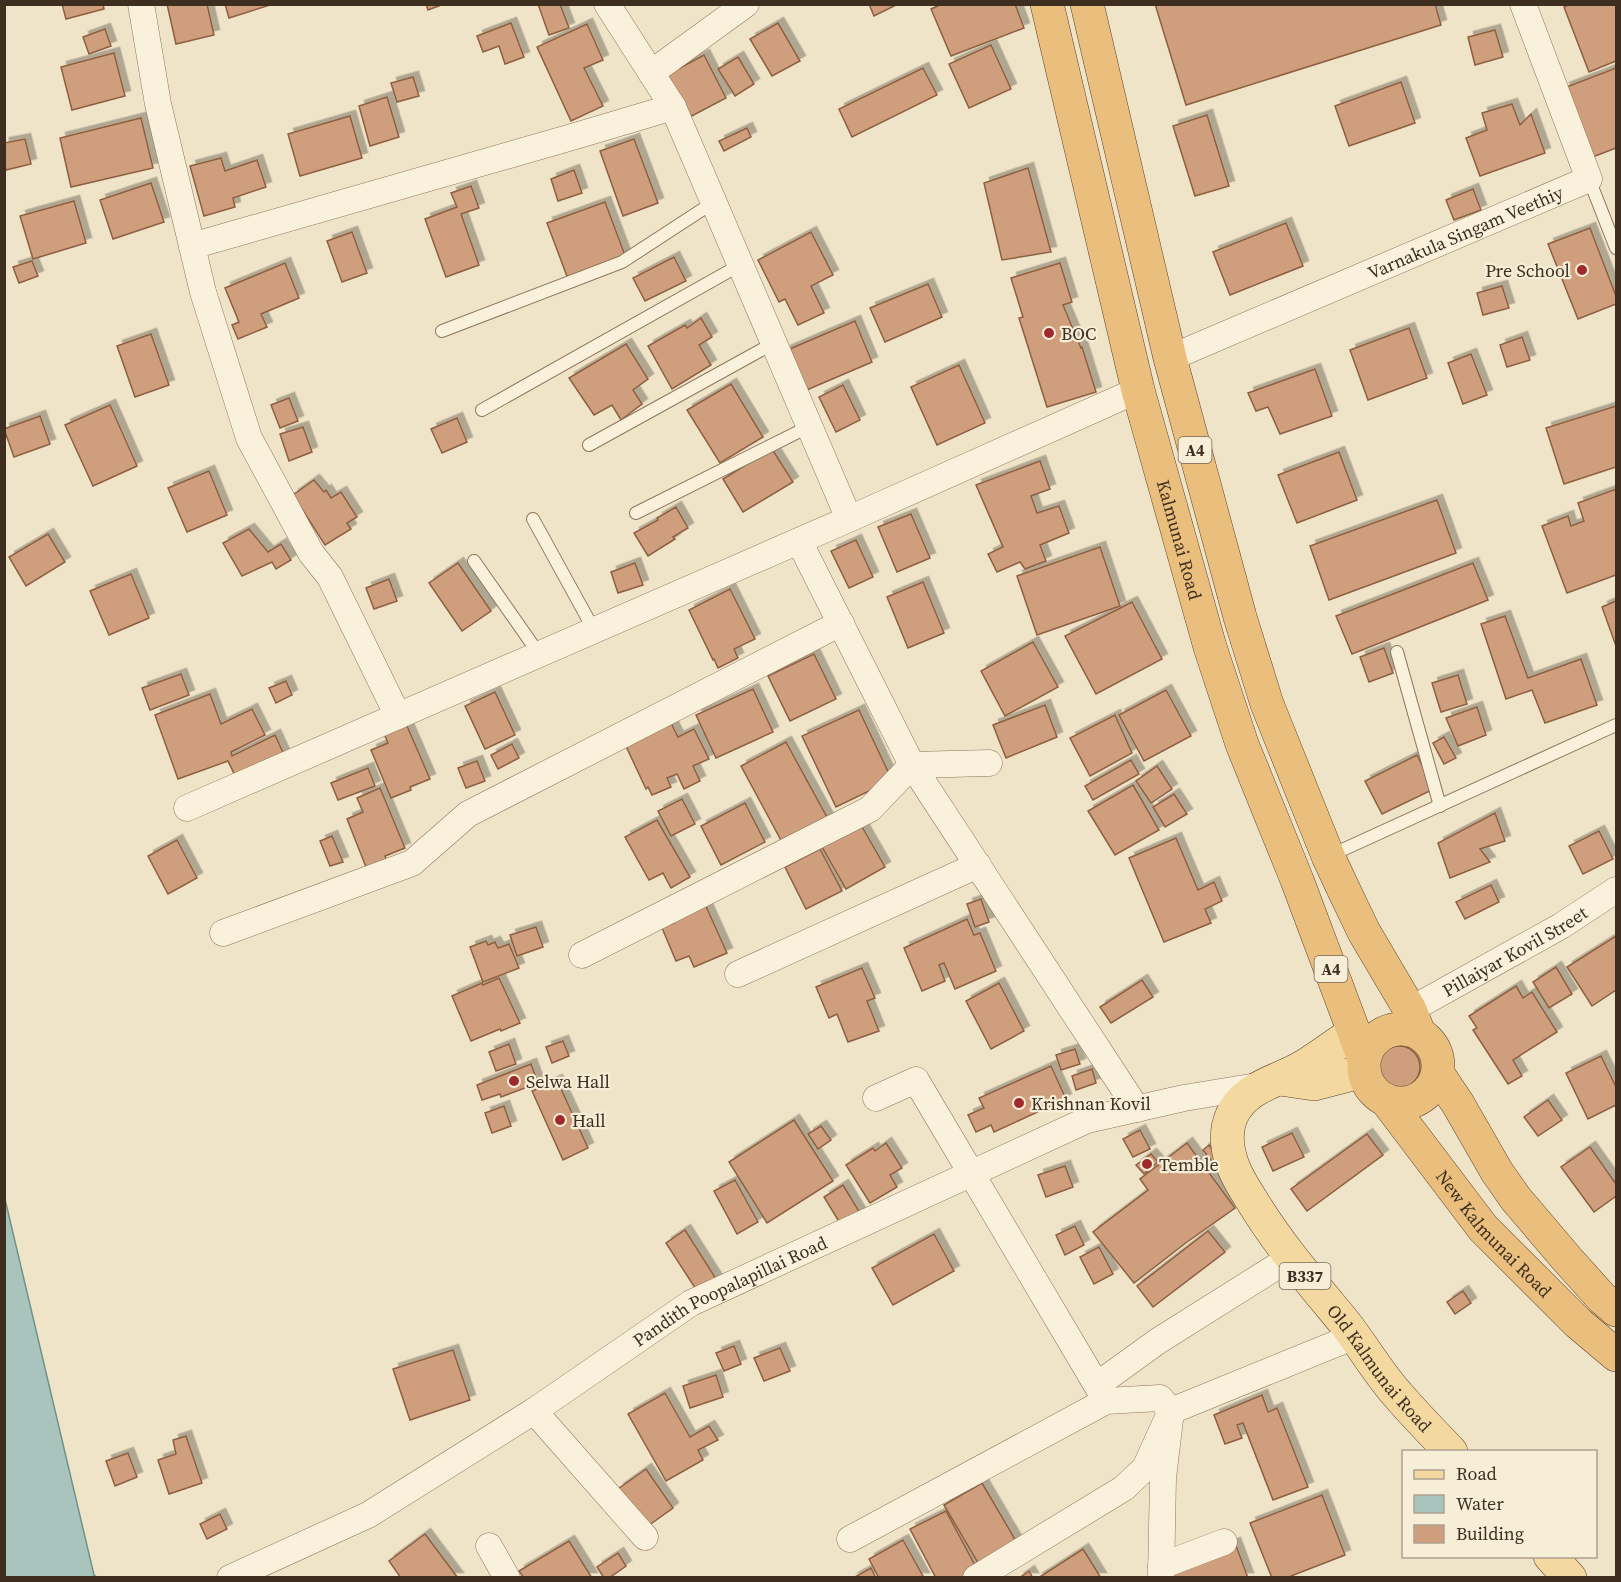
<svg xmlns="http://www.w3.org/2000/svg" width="1621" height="1582" viewBox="0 0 1621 1582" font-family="'Source Serif 4',serif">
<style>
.water{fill:#a9c4bc;stroke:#6f938a;stroke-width:1.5}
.building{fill:#cf9f7d;stroke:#8d5f41;stroke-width:1.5;filter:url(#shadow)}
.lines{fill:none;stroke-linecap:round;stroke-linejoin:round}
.service-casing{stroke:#8d765c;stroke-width:14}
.minor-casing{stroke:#8d765c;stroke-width:27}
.primary-casing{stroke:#5b4430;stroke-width:34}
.trunk-casing{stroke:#5b4430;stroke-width:34}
.service{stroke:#faf1dc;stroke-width:12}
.minor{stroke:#faf1dc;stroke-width:26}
.primary{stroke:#f3d9a0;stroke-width:33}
.trunk{stroke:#eabe7c;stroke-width:33}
.poi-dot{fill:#9e2a2b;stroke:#f7eed8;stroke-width:2}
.labels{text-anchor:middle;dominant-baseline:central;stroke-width:4.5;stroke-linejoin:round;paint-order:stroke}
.shield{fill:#f7eed8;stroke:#756857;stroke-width:1.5}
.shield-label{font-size:16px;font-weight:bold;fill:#3d2e20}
.street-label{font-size:18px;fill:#3d2e20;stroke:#f7eed8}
.poi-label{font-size:18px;fill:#3d2e20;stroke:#f7eed8;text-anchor:start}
</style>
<defs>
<filter id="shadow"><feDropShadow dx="5.5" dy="-5.5" stdDeviation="0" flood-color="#0004"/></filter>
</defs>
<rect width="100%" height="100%" fill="#f0e4c8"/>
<polygon class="water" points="4,1195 94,1575 97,1577 5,1577"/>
<g class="building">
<polygon points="62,4 103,4 104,9 66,19"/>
<polygon points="167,4 207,4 214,35 176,44"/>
<polygon points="225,4 270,4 270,5 229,18"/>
<polygon points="426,4 444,4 428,10"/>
<polygon points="538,4 560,4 569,28 549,35"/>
<polygon points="869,4 898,4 874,16"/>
<polygon points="942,4 1015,4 1024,28 951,56 931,9"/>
<polygon points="1155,4 1435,4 1441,25 1186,105"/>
<polygon points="1570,4 1616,4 1616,61 1589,72 1564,7"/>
<polygon points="511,23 524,57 505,64 499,46 483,52 477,36"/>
<polygon points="778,23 800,61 772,76 750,39"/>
<polygon points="587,24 603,60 584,68 603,106 571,121 537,47"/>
<polygon points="105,29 111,46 89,54 83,37"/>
<polygon points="1495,30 1503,57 1475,65 1468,37"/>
<polygon points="991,45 1011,89 969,108 949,64"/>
<polygon points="114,53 125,96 72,110 61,67"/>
<polygon points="704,55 726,98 688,118 665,76"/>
<polygon points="738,57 754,84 735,96 718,69"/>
<polygon points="923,68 937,95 852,137 839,109"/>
<polygon points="1616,68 1616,148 1590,158 1564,88"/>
<polygon points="413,77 419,96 397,102 391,83"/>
<polygon points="1401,82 1415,123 1349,146 1335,106"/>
<polygon points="387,97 399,137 370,146 359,106"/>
<polygon points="1512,104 1520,125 1531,114 1545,153 1480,176 1466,138 1487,130 1482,113"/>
<polygon points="1207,115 1229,186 1195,196 1173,126"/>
<polygon points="350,116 362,158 300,176 288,134"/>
<polygon points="141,118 153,168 71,187 60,138"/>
<polygon points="747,128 751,137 724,151 719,141"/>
<polygon points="25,139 31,164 6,170 4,161 4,143"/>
<polygon points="634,139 658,203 623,216 600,151"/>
<polygon points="221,158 225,171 257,160 266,187 233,198 235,207 204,216 190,166"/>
<polygon points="1028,168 1051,252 1002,260 984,183"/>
<polygon points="574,170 582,193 558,201 551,179"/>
<polygon points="151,183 164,222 113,239 100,200"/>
<polygon points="471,186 479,208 461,214 479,265 446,277 425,219 457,207 451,193"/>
<polygon points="1473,189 1481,210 1454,220 1446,200"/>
<polygon points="74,201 86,243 33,259 20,216"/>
<polygon points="605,202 626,258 568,279 547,223"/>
<polygon points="1286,223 1303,266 1230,295 1213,252"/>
<polygon points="1590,228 1616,296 1616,304 1578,319 1548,244"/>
<polygon points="352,232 367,273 342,282 327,241"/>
<polygon points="811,232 833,275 811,286 824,313 798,325 785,299 779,302 758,260"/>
<polygon points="674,257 686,281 645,301 633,278"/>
<polygon points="32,261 38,276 19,283 13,267"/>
<polygon points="285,263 299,298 261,314 267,327 238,339 232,325 239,322 225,288"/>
<polygon points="1060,263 1072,302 1063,305 1081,348 1082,347 1096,392 1047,407 1019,318 1023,317 1011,278"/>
<polygon points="928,284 942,317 885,342 870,308"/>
<polygon points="1502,286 1509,308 1483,315 1477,293"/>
<polygon points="701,318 712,337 699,345 711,365 672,389 648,346 685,325 687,328"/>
<polygon points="855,321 872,362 802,392 785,351"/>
<polygon points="1409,328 1427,378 1368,400 1350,350"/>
<polygon points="151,334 169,385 135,397 117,346"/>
<polygon points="1522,337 1530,360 1507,367 1500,345"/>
<polygon points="626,344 648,379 633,390 642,404 621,420 612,405 594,415 569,378"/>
<polygon points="1471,354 1487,395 1463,404 1448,363"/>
<polygon points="959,365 985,423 937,445 911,387"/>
<polygon points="1315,369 1332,416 1280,434 1268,407 1256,411 1248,393"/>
<polygon points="731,384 763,437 720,463 687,410"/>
<polygon points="843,385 860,420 836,432 819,397"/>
<polygon points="289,398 298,421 280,428 271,405"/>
<polygon points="110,405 137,466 93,486 65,425"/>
<polygon points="1616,406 1616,467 1564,484 1546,428"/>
<polygon points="40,416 50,444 14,457 4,429"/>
<polygon points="457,418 467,442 442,453 431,429"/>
<polygon points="303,427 312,452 289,461 280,434"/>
<polygon points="772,449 793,482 743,512 723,479"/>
<polygon points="1339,452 1357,500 1297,523 1278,475"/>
<polygon points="1040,461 1050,489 1031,496 1037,513 1059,506 1069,533 1040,545 1046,561 1025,569 1020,562 997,572 988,554 1003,547 976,485"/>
<polygon points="209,471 227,515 187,532 168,488"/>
<polygon points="314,480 324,492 326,490 331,498 341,492 357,517 347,523 351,529 325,545 293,495"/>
<polygon points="1616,489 1616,575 1567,593 1542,526 1568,516 1571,526 1584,521 1578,503"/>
<polygon points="1437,500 1456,553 1329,600 1310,546"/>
<polygon points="676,507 688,528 673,537 675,539 648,556 634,533 658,520 657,518"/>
<polygon points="911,514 930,558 897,572 878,527"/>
<polygon points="249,529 268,552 281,544 291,560 276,569 272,562 242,576 223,543"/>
<polygon points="48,534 65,562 26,586 9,557"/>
<polygon points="856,540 873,577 849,588 831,551"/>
<polygon points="1100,547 1120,606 1037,635 1017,576"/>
<polygon points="458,563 491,611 462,631 429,583"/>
<polygon points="635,563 643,585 618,593 611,572"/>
<polygon points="1473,563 1488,600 1352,654 1336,616"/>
<polygon points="131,574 149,618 109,635 90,591"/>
<polygon points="389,579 397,601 374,609 366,588"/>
<polygon points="923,582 944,633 908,648 887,597"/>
<polygon points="730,589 755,639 734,649 738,658 718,668 714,659 713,660 689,610"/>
<polygon points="1616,601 1616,646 1602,607"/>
<polygon points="1132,602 1162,659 1096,694 1065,636"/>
<polygon points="1505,616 1528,678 1581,659 1597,705 1545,723 1532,690 1506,699 1481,624"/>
<polygon points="1033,642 1058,687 1005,716 981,671"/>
<polygon points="1384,648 1393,673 1369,682 1360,657"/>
<polygon points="814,654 836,699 790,721 768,676"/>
<polygon points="181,674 189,695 150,710 142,688"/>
<polygon points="1458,675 1467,704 1441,712 1432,683"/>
<polygon points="286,681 292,695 276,703 269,688"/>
<polygon points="753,689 773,732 716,758 696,715"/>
<polygon points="1166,690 1191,736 1144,761 1119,715"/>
<polygon points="495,692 515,735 485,749 465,706"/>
<polygon points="210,694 221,724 252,709 265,735 231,752 232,756 275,735 286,759 238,782 228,761 178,779 155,715"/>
<polygon points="1045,705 1057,737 1006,758 993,725"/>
<polygon points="1477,707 1486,735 1458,746 1446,718"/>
<polygon points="859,710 892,780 836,807 802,736"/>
<polygon points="1115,715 1132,753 1090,776 1070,738"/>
<polygon points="404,719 430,779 410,787 411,790 391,798 371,750 388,743 382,729"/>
<polygon points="671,723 678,737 694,729 709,759 693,766 700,781 684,789 677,774 667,778 671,787 652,795 648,787 646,789 625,744"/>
<polygon points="1444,737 1456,758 1444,764 1433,743"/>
<polygon points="786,742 828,819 783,844 741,766"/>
<polygon points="512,744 519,758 498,769 491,755"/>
<polygon points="1417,755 1434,789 1382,814 1365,781"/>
<polygon points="1131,760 1139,774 1093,800 1085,786"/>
<polygon points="477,761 485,781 466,788 458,768"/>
<polygon points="1157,766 1172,789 1151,803 1136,781"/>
<polygon points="368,768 375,786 338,800 331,783"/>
<polygon points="1133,785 1159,830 1115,855 1088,811"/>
<polygon points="380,788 405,848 385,856 386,859 366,867 347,819 363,812 357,798"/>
<polygon points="1174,794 1187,814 1165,827 1153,807"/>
<polygon points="682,799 695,824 671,836 658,811"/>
<polygon points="745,803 765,842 721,865 701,826"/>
<polygon points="1495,813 1505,841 1480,849 1490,862 1450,878 1438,843"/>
<polygon points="657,820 690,877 671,888 663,873 649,880 625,837"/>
<polygon points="861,825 885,867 846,889 822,847"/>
<polygon points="1599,831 1613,859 1583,874 1569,846"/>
<polygon points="332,836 343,862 330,866 320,841"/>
<polygon points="1176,838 1198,890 1214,882 1222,901 1205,909 1211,923 1164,942 1129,858"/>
<polygon points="177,840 197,878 168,894 148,856"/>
<polygon points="820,849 842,891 806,909 785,867"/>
<polygon points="1491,885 1499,902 1465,919 1456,902"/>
<polygon points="981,899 989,922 975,927 967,904"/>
<polygon points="705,904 727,953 694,967 689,956 676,961 662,928 674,923 672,918"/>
<polygon points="967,919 974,935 980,933 996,971 955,989 944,963 939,965 945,981 922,991 904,948"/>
<polygon points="536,927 543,947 517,956 510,935"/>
<polygon points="1616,936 1616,990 1592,1006 1567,967"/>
<polygon points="486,941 488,945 495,942 498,948 509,944 519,968 483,982 470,947"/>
<polygon points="1556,967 1572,994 1549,1008 1533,982"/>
<polygon points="862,968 875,998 867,1001 879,1031 848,1042 837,1014 829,1018 816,987"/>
<polygon points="499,978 520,1023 501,1031 500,1029 471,1041 452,996 482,983 483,985"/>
<polygon points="1142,980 1153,997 1111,1023 1100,1007"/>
<polygon points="999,983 1024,1031 991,1049 966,1001"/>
<polygon points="1516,986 1523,998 1532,992 1557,1032 1513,1060 1522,1076 1508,1084 1473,1030 1477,1028 1469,1016"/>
<polygon points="563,1041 569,1056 552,1063 546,1047"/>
<polygon points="509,1044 516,1064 496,1071 489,1052"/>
<circle cx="1399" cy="1067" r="21"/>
<polygon points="1075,1049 1080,1064 1061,1070 1056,1055"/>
<polygon points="1601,1056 1616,1087 1616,1105 1588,1119 1566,1073"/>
<polygon points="531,1064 538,1083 501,1097 500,1094 482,1100 477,1085"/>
<polygon points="1051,1066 1066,1099 994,1132 991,1125 976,1132 968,1115 984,1108 979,1098"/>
<polygon points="1092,1069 1096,1083 1076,1090 1072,1076"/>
<polygon points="557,1080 588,1148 563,1160 532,1091"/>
<polygon points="1548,1100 1562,1120 1538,1136 1524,1117"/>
<polygon points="504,1106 511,1126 492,1133 485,1113"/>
<polygon points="794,1120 833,1181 767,1223 729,1162"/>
<polygon points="821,1126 831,1140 818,1149 808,1134"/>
<polygon points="1140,1130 1150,1149 1133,1157 1123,1139"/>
<polygon points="1292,1133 1304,1157 1273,1171 1262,1147"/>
<polygon points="1367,1134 1383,1155 1307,1211 1291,1189"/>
<polygon points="886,1143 902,1168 890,1175 897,1187 870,1203 846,1165 873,1148 875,1151"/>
<polygon points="1187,1143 1235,1208 1187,1242 1134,1283 1093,1232 1148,1190 1140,1179"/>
<polygon points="1209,1145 1219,1159 1213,1163 1203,1150"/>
<polygon points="1590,1147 1616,1184 1616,1196 1594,1212 1561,1167"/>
<polygon points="1151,1154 1158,1162 1144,1174 1136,1165"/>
<polygon points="1065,1166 1073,1187 1046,1197 1038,1175"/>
<polygon points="735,1180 758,1222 737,1234 714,1191"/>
<polygon points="843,1185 860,1213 841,1225 824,1197"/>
<polygon points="1075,1226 1084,1245 1065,1255 1056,1235"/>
<polygon points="685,1230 718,1282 699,1294 666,1243"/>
<polygon points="1208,1231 1225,1252 1153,1307 1137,1286"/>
<polygon points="934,1234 954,1271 893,1305 872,1268"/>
<polygon points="1099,1247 1113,1274 1094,1284 1080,1257"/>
<polygon points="1463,1291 1471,1303 1455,1314 1447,1302"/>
<polygon points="734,1346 741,1364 724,1371 716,1353"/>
<polygon points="780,1348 790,1371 764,1381 754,1358"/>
<polygon points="453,1350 470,1400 410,1420 393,1369"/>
<polygon points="716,1375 723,1397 690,1408 683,1386"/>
<polygon points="665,1393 690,1437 709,1426 718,1440 698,1450 703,1460 666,1481 628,1414"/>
<polygon points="1262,1395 1268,1412 1277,1408 1308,1487 1273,1500 1243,1423 1237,1425 1242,1438 1225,1444 1214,1415"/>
<polygon points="186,1436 202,1483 169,1494 158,1460 176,1454 173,1440"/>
<polygon points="128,1453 137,1477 115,1486 106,1461"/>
<polygon points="646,1469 673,1508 645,1528 618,1489"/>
<polygon points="982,1483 1016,1541 978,1563 944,1505"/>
<polygon points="1322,1495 1345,1555 1286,1578 1272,1578 1250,1523"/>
<polygon points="946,1511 977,1569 960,1578 936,1578 910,1529"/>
<polygon points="220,1514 227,1529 207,1539 200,1524"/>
<polygon points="425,1534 458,1578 401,1578 389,1561"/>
<polygon points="903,1540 924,1578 879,1578 869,1559"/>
<polygon points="569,1541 592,1578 524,1578 519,1571"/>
<polygon points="1235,1543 1248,1578 1171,1578 1168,1569"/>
<polygon points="1083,1549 1101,1578 1038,1578"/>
<polygon points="618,1553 626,1566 609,1578 604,1578 597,1567"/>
<polygon points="871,1568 876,1578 853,1578"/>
<polygon points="1029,1571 1033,1578 1019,1578"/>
</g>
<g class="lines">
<defs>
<g id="service">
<polyline points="1589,179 1616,248"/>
<polyline points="442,331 622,262 714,202"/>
<polyline points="482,410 740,265"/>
<polyline points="589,445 774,343"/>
<polyline points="636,513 810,426"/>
<polyline points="533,519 594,630"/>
<polyline points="474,561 539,654"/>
<polyline points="1397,652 1440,806"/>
<polyline points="1329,856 1616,725"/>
</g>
<g id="minor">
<polyline points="141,4 158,104 192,246 203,292 249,438 311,553 330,577 398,716"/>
<polyline points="607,4 673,107 849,519"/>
<polyline points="651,73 746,4"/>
<polyline points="192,246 572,137 673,107"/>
<path id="s1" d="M1170,358L1589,179L1523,4"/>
<polyline points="799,541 912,765 1137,1109"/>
<polyline points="187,808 849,519 1138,390"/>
<polyline points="223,933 412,863 468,814 841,623"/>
<polyline points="582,955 870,809 912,765 989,763"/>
<polyline points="738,974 978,865"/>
<path id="s2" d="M1410,1010L1561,926L1616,890"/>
<polyline points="876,1098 916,1080 1106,1401"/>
<polyline points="1097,1385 1158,1341 1290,1258"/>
<polyline points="534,1411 645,1537"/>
<polyline points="850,1539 1106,1401 1160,1398 1171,1411 1355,1336"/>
<polyline points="489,1546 507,1578"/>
<polyline points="1161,1566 1224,1542"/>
<path id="s3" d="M230,1578L368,1515L534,1411L691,1303L1087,1120L1184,1098L1263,1085"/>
<polyline points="976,1578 1124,1488 1145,1468 1171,1411 1163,1478 1161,1578"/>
</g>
<g id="primary">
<path id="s4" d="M1354,1032C1338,1043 1322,1055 1306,1065C1281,1081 1246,1085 1232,1115C1225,1131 1226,1146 1232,1163C1236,1176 1244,1188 1251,1199C1278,1244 1311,1282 1344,1322C1363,1346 1378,1373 1398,1395C1415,1415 1433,1433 1451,1452"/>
<polyline points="1280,1079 1314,1084 1364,1071"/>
<polyline points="1550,1556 1570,1578"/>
</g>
<g id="trunk">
<path id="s5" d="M1047,4L1138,390L1210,647L1242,744L1297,880L1364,1059"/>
<polyline points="1087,4 1170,358 1240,617 1267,704 1328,856 1341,884 1364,932 1410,1010 1419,1033"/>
<circle cx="1401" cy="1066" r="37"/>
<polyline points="1438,1074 1458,1104 1497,1172 1516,1199 1567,1259 1602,1298 1616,1310"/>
<path id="s6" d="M1386,1100L1483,1228L1578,1323L1616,1355"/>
</g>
</defs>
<use href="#service" class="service-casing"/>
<use href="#minor" class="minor-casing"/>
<use href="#primary" class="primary-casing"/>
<use href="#trunk" class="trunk-casing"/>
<use href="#service" class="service"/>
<use href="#minor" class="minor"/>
<use href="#primary" class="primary"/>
<use href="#trunk" class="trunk"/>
</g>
<g class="poi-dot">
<circle cx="1582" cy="270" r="6"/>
<circle cx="1049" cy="333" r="6"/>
<circle cx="514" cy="1081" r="6"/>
<circle cx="1019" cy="1103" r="6"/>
<circle cx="560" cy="1120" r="6"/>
<circle cx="1147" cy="1164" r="6"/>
</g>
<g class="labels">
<g class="shield">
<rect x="1178.5" y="437" width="33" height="26" rx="4.5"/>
<rect x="1314.5" y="956" width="33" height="26" rx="4.5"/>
<rect x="1279.5" y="1263" width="51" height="26" rx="4.5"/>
</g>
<g class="shield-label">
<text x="1195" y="450">A4</text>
<text x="1331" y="969">A4</text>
<text x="1305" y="1276">B337</text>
</g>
<g class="street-label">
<text stroke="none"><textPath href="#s1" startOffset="321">Varnakula Singam Veethiy</textPath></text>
<text stroke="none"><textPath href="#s5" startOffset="552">Kalmunai Road</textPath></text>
<text stroke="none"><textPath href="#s2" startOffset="120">Pillaiyar Kovil Street</textPath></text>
<text stroke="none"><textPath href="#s6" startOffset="172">New Kalmunai Road</textPath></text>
<text stroke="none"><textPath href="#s3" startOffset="578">Pandith Poopalapillai Road</textPath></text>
<text stroke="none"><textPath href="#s4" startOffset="452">Old Kalmunai Road</textPath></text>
</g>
<g class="poi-label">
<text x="1570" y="270" text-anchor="end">Pre School</text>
<text x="1061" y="333">BOC</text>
<text x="526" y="1081">Selwa Hall</text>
<text x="1031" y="1103">Krishnan Kovil</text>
<text x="572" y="1120">Hall</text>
<text x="1159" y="1164">Temble</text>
</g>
</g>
<rect width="1621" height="1582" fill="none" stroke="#3d2e20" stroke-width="12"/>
<rect x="1402" y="1450" width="195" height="108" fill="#f7eed8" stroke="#ada18e" stroke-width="1.5"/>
<rect x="1414" y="1470" width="30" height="9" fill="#f3d9a0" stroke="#ada18e" stroke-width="1.5"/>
<text x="1456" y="1480" font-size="18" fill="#3d2e20">Road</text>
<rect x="1414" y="1495" width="30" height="18" fill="#a9c4bc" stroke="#ada18e" stroke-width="1.5"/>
<text x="1456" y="1510" font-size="18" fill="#3d2e20">Water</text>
<rect x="1414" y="1525" width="30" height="18" fill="#cf9f7d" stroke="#ada18e" stroke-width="1.5"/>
<text x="1456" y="1540" font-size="18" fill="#3d2e20">Building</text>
</svg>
